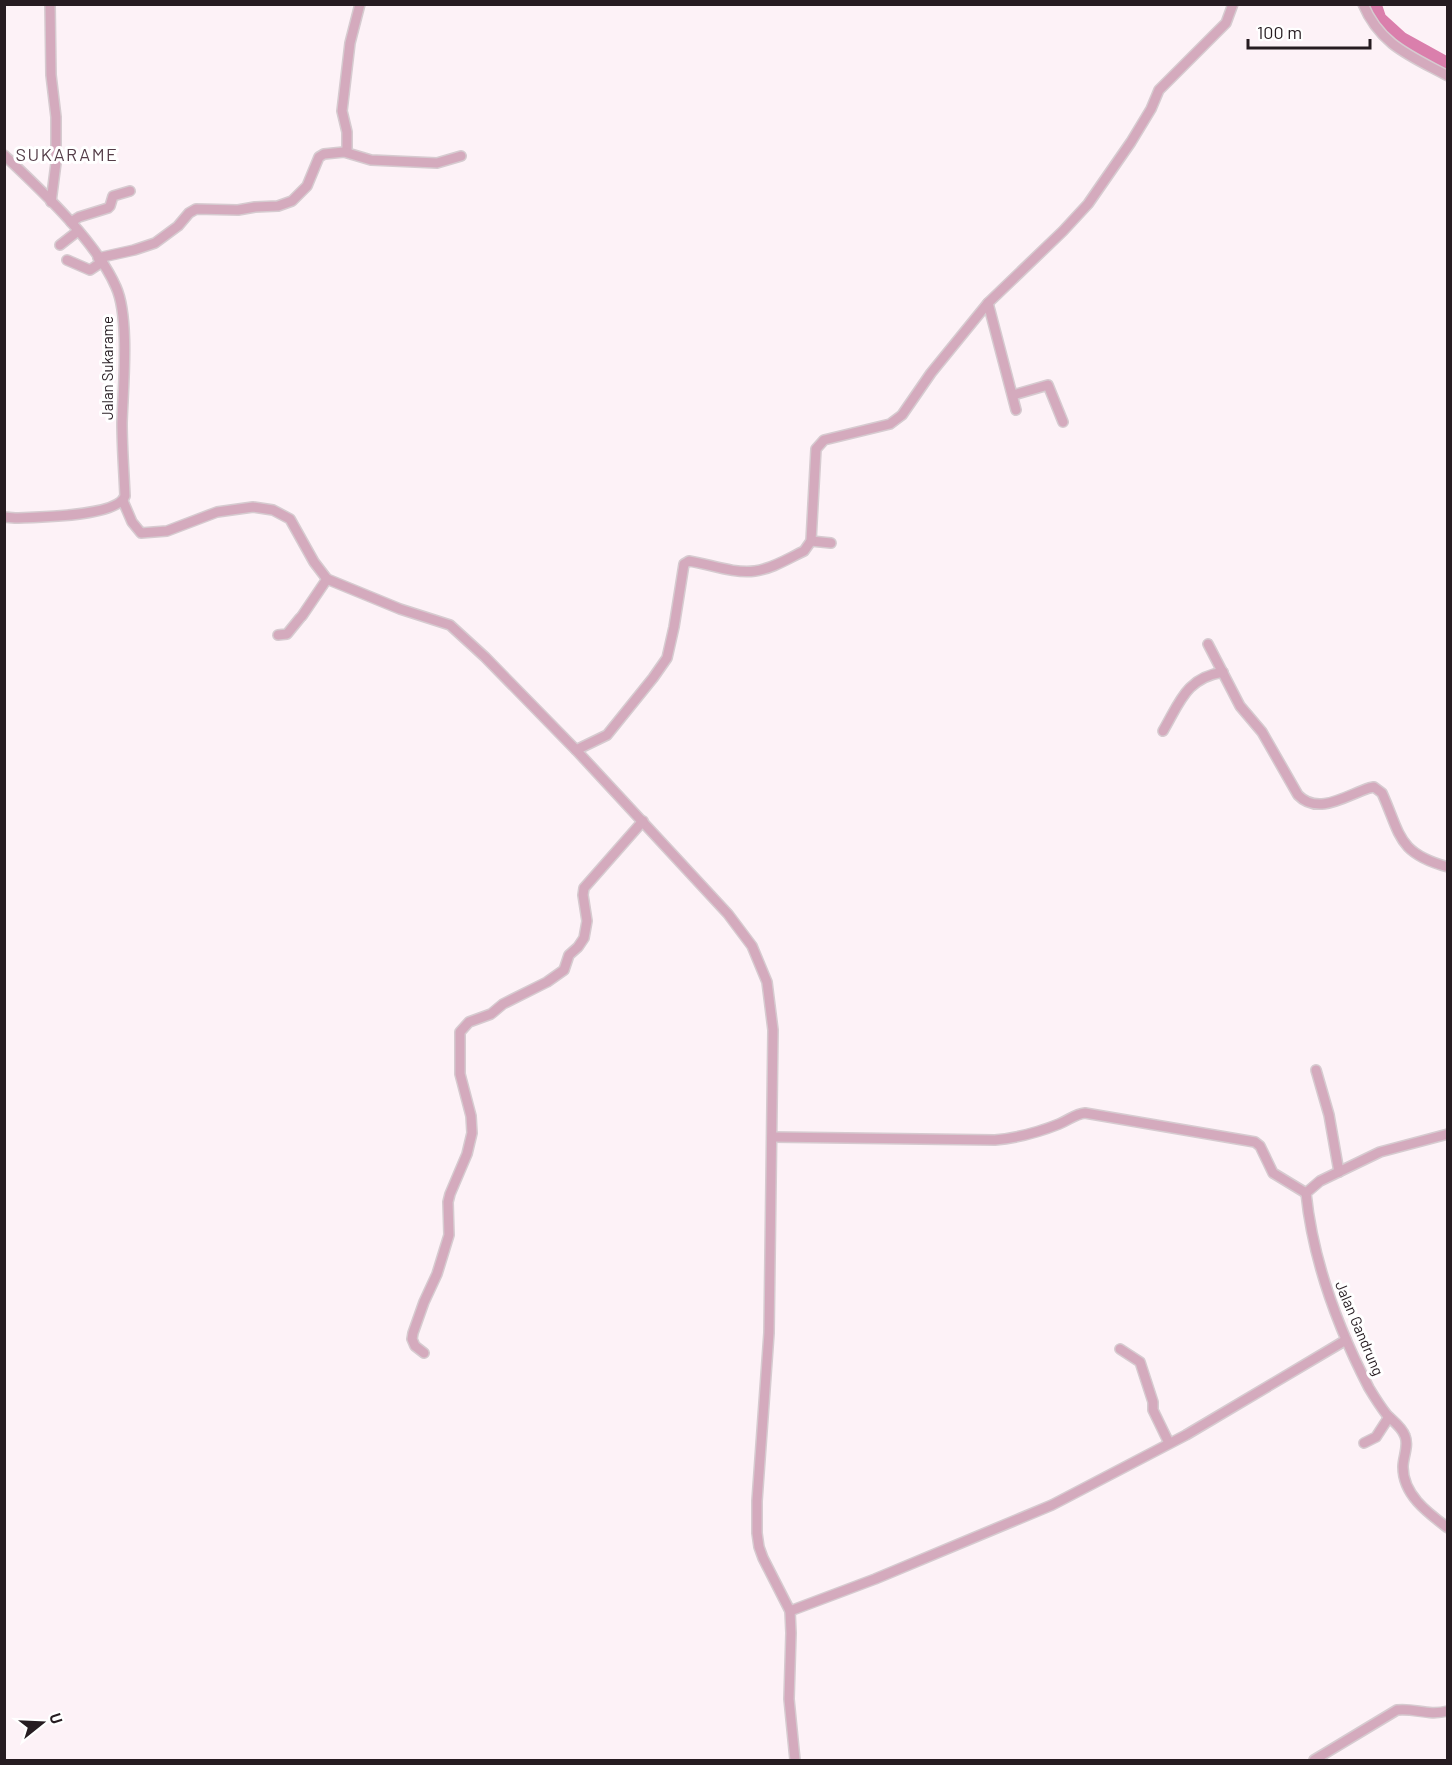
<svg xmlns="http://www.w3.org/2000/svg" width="1452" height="1765" viewBox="0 0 1452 1765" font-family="Barlow,sans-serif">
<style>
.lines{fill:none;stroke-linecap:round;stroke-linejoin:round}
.river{stroke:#da7fac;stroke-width:15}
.minor-casing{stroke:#d6cbd0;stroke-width:12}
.minor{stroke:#d4aabd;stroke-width:9}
.labels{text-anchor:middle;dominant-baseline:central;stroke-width:6;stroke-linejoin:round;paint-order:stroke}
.street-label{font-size:15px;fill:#261c21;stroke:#fff}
.quarter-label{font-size:18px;letter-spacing:1.5px;fill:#543d48;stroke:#fff}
</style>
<rect width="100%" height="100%" fill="#fdf2f7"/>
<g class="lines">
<polyline class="river" points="1374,4 1379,19 1401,39 1448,65"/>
<defs>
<g id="minor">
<polyline points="50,4 51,75 56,117 56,163 51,202"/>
<path d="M1363,4C1380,45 1411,56 1448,76"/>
<polyline points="347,152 347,132 342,111 350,43 360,4"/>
<path d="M4,155C41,190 96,241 116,287C130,318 123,388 122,423C122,447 124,472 125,496C117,517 36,517 15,518L4,517"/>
<polyline points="71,222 79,217 108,208 110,206 113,196 130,191"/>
<polyline points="60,245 78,231"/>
<polyline points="98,258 134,250 155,243 178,226 189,213 196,209 238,210 255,207 278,206 292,201 307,186 319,157 324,154 344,152 371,160 437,163 461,156"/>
<polyline points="67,260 90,270 102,262"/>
<polyline points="988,303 1016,410"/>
<polyline points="1013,395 1048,385 1063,422"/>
<polyline points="123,501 132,522 141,533 167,531 217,512 253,507 273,510 290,519 314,562 327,579 400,609 450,625 485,657 576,750 728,914 752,946 767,982 773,1030 769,1333 757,1501 757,1533 759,1547 763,1558 790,1611 791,1633 789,1699 795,1760"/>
<polyline points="811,541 831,543"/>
<polyline points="302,616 327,579"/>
<polyline points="278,635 287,634 300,618"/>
<path d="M1208,644L1240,706L1262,732L1298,795C1318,816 1347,795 1369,788L1374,787L1382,793C1401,835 1397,853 1448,867"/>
<path d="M1163,731C1180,702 1186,678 1223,672"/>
<path d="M576,750L607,735L653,678L667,658L674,627L684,564L689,561C709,564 734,574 755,571C772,569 789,558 804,551L811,541L816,449L824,440L890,424L902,415L931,373L988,303L1063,231L1088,204L1131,142L1151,109L1159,90L1226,23L1233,4"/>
<polyline points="1316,1070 1329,1115 1339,1172"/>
<path d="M1448,1134L1380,1152L1320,1181L1306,1193C1313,1262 1337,1326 1369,1388C1375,1398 1380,1406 1387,1415C1393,1421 1402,1427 1405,1436C1409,1446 1403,1457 1403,1467C1403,1495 1428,1513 1448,1528"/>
<path d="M772,1137L995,1140C1017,1138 1039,1132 1059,1124C1069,1120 1075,1114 1085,1113L1255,1142L1260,1146L1273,1173L1306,1193"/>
<polyline points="1120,1349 1140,1362 1153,1402 1153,1410 1169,1443"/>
<polyline points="424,1353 415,1346 412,1339 413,1333 424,1302 437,1274 449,1235 448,1202 450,1194 467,1154 472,1133 471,1116 460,1074 460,1032 469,1022 491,1014 503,1004 547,982 564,970 569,955 578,947 584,938 587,921 583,895 584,888 643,821"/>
<polyline points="1364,1443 1376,1437 1389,1417"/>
<polyline points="790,1611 875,1579 1052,1505 1186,1435 1346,1340"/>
<path d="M1314,1760L1397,1710C1416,1708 1427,1716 1448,1711"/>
</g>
</defs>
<use href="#minor" class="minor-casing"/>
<use href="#minor" class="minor"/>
</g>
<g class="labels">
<g class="street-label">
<text transform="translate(107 368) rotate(-90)">Jalan Sukarame</text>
<text transform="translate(1360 1328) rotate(67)">Jalan Gandrung</text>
</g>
<g class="quarter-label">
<text x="67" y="154">SUKARAME</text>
</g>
</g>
<rect width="1452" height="1765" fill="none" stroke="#261c21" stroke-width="12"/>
<g transform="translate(42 1723) rotate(72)" stroke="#ffffff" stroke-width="4.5" paint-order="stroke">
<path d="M0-4.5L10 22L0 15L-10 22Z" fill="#261c21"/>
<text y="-9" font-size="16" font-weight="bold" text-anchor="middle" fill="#261c21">U</text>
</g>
<path d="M1248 39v9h122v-9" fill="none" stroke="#261c21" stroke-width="3"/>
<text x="1257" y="39" font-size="18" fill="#261c21" stroke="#ffffff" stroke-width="4.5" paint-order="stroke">100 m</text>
</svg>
